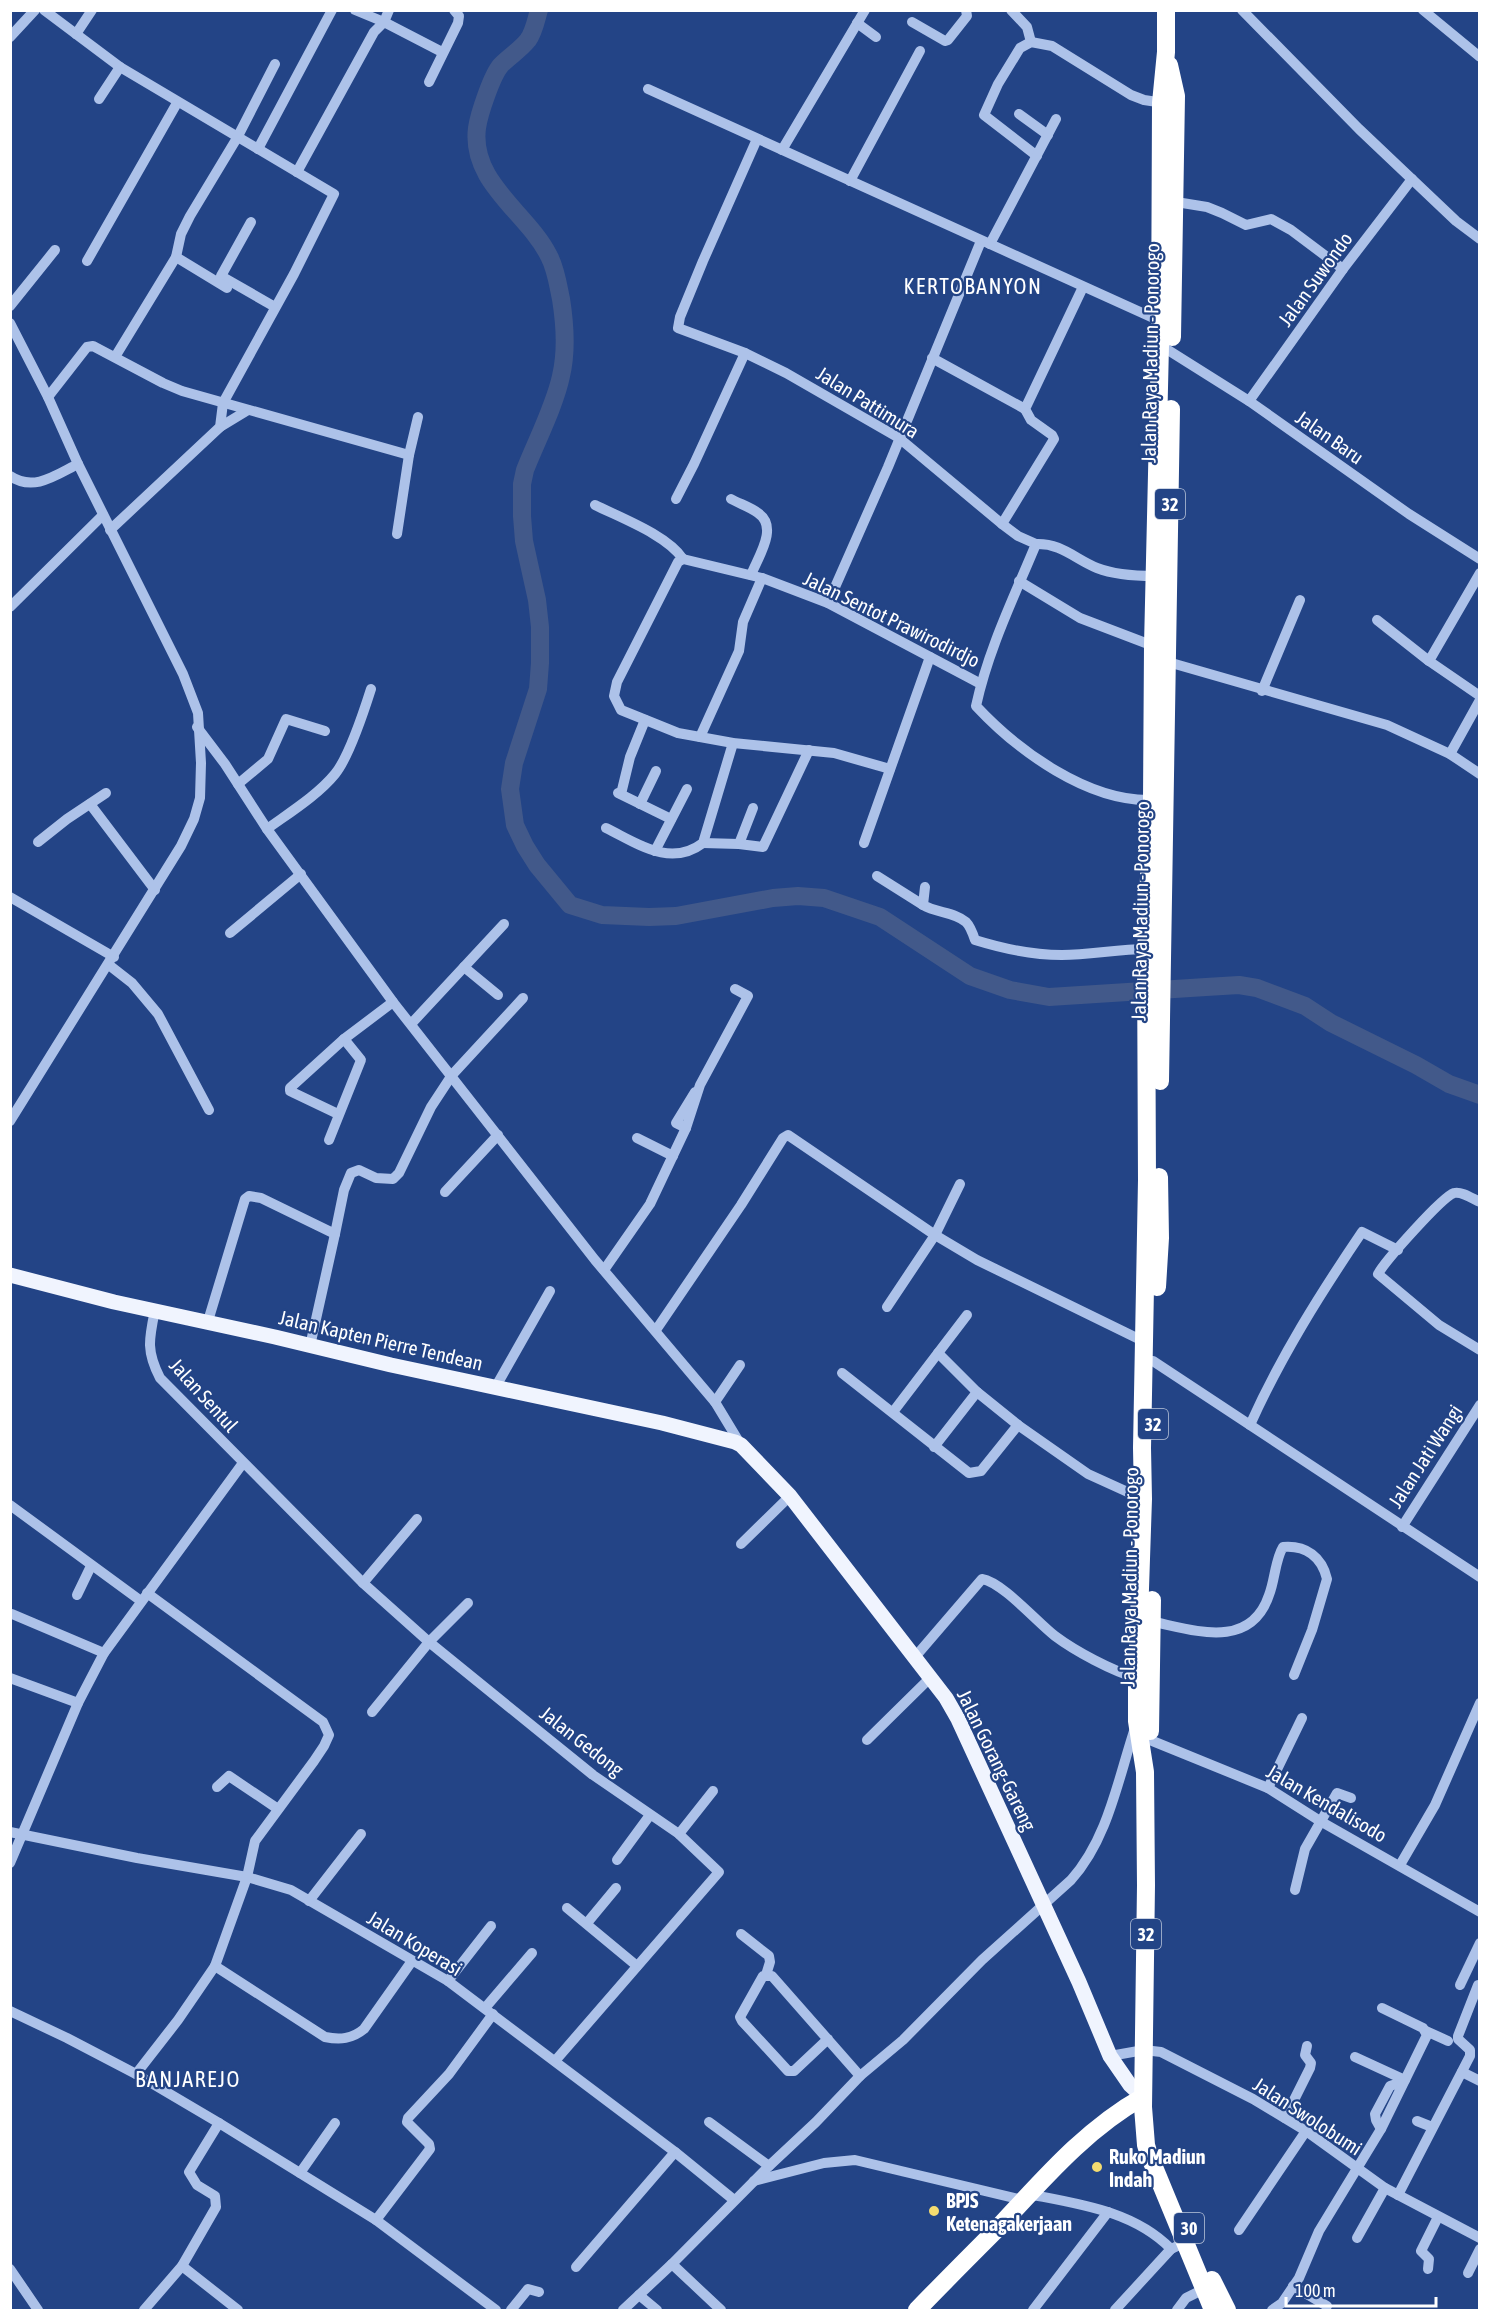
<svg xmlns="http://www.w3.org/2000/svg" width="1490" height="2321" viewBox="0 0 1490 2321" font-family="'Asap Condensed',sans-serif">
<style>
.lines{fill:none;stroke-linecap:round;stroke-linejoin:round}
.river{stroke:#42598a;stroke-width:18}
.minor{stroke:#adc2e9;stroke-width:10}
.major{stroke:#f0f4fe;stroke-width:15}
.highway{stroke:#fff;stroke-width:18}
.poi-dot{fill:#f4dc70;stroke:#234486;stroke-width:2}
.labels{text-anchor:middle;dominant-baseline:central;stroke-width:4.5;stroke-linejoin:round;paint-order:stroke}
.shield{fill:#234486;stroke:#bdc7db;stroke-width:1.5}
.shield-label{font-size:18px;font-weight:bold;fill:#fff}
.street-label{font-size:20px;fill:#fff;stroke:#234486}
.poi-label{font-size:20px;font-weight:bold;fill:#fff;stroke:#234486;text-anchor:start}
.quarter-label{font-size:22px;letter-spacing:1.5px;fill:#fff;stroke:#234486}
</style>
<rect width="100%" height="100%" fill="#234486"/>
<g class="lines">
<path class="river" d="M539,10C536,20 534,32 528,40C520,50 510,56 501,65C492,75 479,114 477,128C470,183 528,213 549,256C556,269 558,285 561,299C565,324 567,351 561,376C555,405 536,442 525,470L522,484V516L524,541L537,600L540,627V663L538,689L514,763L510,789L515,825L525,846L537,865L570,905L602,915L649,917L676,916L773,898L798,896L824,898L880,917L970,976L1010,990L1049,997L1206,987L1239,985L1257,988L1305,1006L1331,1023L1416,1065L1449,1084L1480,1095"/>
<g class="minor">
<polyline points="44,10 120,67 334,194 294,274 223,403 220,427 110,530"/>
<polyline points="355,10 384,22 442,52"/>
<polyline points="1011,10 1027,27 1031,42"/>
<polyline points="1242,10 1359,129 1456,221 1480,239"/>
<polyline points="1423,10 1480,57"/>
<polyline points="912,22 945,41 948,40 967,16 966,10"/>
<polyline points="857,23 876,37"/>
<polyline points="76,34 92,10"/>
<polyline points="10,37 35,10"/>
<polyline points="429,82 458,23 459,16 454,10"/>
<polyline points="648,89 1160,321"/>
<polyline points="99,99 120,67"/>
<polyline points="1019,114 1048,135"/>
<path d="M757,139L703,261L680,317L678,328L745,353L786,373L899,438L1002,524L1018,536L1036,544C1014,597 988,650 976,706C1018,751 1088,802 1152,800"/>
<polyline points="258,149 332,10"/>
<polyline points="782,150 865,10"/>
<polyline points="1037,156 984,115 998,84 1020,48 1031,42 1052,46 1131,95 1144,100 1164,103"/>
<polyline points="297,172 374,32 384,22 389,10"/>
<polyline points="850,181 920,51"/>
<polyline points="1170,201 1207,207 1222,213 1246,225 1271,219 1291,230 1343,269"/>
<polyline points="251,222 221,276 275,307"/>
<polyline points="990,244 1056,119"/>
<polyline points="176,257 227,288"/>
<polyline points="87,261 177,103"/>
<polyline points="10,306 55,250"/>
<polyline points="10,323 48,397 78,464 183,674 198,713 201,763 200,798 194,819 181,846 10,1121"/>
<polyline points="1160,345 1249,401 1409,514 1480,559"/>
<polyline points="115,357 176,257 181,234 190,216 237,138 275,64"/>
<polyline points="932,358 1025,409"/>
<polyline points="48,397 87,347 93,346 163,383 182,391 409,455"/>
<polyline points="1249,401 1343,269 1412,179"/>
<polyline points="220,427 248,410"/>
<path d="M10,476C34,492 56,475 78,464"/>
<polyline points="676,499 694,464 745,353"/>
<path d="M731,499C740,504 750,507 758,513C779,527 758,557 751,575"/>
<path d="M595,505C621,518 667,535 683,559"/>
<polyline points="1002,524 1054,439 1052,435 1031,420 1025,409 1083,287"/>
<polyline points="397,534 409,455 418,417"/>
<path d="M1036,544C1061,543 1075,559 1097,568C1115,575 1135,576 1154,576"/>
<polyline points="683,559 678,562 617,682 614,696 621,710 678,733 733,743 834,753 890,769"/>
<polyline points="683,559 762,578 828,603 981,684"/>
<polyline points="1480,573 1429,661 1480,696"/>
<polyline points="1019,581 1080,618 1156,647"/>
<polyline points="828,603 888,467 981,241"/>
<polyline points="10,607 103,515"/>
<polyline points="1377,620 1429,661"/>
<polyline points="1168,662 1387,725 1450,754 1480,774"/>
<polyline points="1262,691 1300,600"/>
<polyline points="197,727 225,764 267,829 393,1002 595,1260 715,1402 741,1445"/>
<polyline points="700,737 739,651 743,622 762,578"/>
<polyline points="1450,754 1480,700"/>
<polyline points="238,784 268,759 286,719 325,731"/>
<polyline points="618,793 671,819"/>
<polyline points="621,794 630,757 645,720"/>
<polyline points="90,804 155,890"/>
<polyline points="640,804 656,771"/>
<path d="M606,828C637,843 670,868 703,843L733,743"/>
<path d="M267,829C289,813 318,795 335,774C349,757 364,711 371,689"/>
<polyline points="38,842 67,819 106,793"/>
<polyline points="703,843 739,844 763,847 809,750"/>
<polyline points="864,843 930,657"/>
<polyline points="739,844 753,808"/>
<polyline points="655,851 687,789"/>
<polyline points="877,876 923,905"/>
<path d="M925,887L923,905C936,913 955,912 966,922C970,926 973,934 975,940C1004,949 1032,955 1062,955C1090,955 1118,949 1146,949"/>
<polyline points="10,897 114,957"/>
<polyline points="230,933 301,874"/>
<polyline points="109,965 132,983 158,1014 209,1110"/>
<polyline points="464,967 498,995"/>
<polyline points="411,1024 504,924"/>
<polyline points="338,1114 294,1093 290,1091 290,1088 344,1039 393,1002"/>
<polyline points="686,1128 676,1123 695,1092"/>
<polyline points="637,1138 673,1156"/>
<polyline points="329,1140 361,1060 344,1039"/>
<polyline points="445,1192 498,1135"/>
<path d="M1480,1202C1473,1199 1462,1191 1454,1193C1442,1197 1385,1261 1378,1274L1439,1325L1480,1350"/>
<polyline points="604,1270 650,1204 686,1128 700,1085 748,996 735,989"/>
<polyline points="887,1307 935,1235 960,1184"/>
<path d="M155,1310C149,1339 146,1351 160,1378L363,1583L429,1642L593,1775L679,1834L719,1872L555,2061"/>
<polyline points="208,1321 245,1199 249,1196 261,1198 335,1234 344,1190 351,1173 359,1170 376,1178 393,1179 399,1173 431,1107 452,1075 523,998"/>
<polyline points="656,1330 741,1205 783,1138 788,1135 935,1235 977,1260 1145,1342"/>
<polyline points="310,1346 335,1234"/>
<polyline points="938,1353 977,1392 1018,1425 1088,1474 1143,1499"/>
<polyline points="1153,1361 1480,1577"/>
<polyline points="842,1373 969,1473 981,1471 1018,1425"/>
<polyline points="495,1388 550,1291"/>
<polyline points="715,1402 740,1365"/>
<polyline points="893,1412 967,1315"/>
<path d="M1250,1425C1281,1356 1320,1294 1362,1232L1398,1250"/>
<polyline points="934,1447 977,1392"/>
<polyline points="10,1505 141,1601"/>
<polyline points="1402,1527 1480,1405"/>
<polyline points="741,1544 790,1496"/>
<polyline points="363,1583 417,1519"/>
<polyline points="77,1595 91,1566"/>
<polyline points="12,1614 104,1653"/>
<path d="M1149,1621C1191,1629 1250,1652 1269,1595C1275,1580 1275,1560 1283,1547C1306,1545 1322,1557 1327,1579L1312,1630L1294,1675"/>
<path d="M915,1657L982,1579C1002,1582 1037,1622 1055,1636C1075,1651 1112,1671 1137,1678"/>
<polyline points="10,1678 78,1703"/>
<polyline points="372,1712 429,1642 468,1603"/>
<polyline points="867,1740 930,1678"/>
<polyline points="1150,1740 1268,1788 1320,1821 1480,1912"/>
<polyline points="217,1787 229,1776 278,1809"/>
<polyline points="1268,1788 1302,1718"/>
<polyline points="10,1832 137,1858 247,1877 291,1890 448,1981 675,2152 734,2200"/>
<polyline points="679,1834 713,1791"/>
<polyline points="617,1860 650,1815"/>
<polyline points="10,1863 78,1703 104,1653 243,1463"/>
<polyline points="1400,1865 1435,1805 1480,1703"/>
<polyline points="1295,1890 1305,1849 1337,1793 1351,1798"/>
<polyline points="309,1901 361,1834"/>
<polyline points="567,1908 637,1966"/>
<polyline points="587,1923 616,1888"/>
<polyline points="741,1934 769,1956 770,1962 766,1975"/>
<path d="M215,1966L325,2037C340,2040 352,2039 364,2029L412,1961"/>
<polyline points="448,1981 491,1926"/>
<polyline points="1460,1985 1480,1943"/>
<polyline points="485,2008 532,1953"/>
<polyline points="10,2011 67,2038 136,2074 219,2123 376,2220 496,2310"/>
<polyline points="1426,2031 1448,2041"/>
<polyline points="828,2039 794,2071 788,2071 742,2021 740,2017 763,1976 772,1976 860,2076"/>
<polyline points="1110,2056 1144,2050 1161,2052 1253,2099 1306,2131 1385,2188 1480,2238"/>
<polyline points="1355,2057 1405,2080"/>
<polyline points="1462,2072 1480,2081"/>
<polyline points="136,2074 178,2020 215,1966 247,1877 255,1841 314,1761 324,1746 329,1735 323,1722 147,1593"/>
<polyline points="1285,2118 1310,2068 1311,2063 1305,2055 1307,2046"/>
<polyline points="1417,2121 1432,2127"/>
<polyline points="709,2122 769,2166"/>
<polyline points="1381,2129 1376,2120 1375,2114 1390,2086 1396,2084 1402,2085"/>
<polyline points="300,2173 335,2123"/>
<polyline points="754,2181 824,2163 855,2160 1023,2200"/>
<path d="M1028,2194C1079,2204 1134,2211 1171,2249L1184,2243"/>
<polyline points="1398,2195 1470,2056 1470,2050 1458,2039 1458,2036 1478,1985"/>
<polyline points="376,2220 430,2149 429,2144 407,2122 408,2118 449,2074 493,2014"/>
<polyline points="1239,2230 1306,2131"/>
<polyline points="1357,2238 1385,2188"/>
<polyline points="672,2264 721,2310"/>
<polyline points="182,2266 238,2310"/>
<polyline points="576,2267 675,2152"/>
<polyline points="10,2269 38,2310"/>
<polyline points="1428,2269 1429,2259 1421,2251 1438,2217"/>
<polyline points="1468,2273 1480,2249"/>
<polyline points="1293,2286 1327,2306"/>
<polyline points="639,2295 657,2310"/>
<polyline points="144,2310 182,2266 216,2207 215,2196 197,2185 189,2172 219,2123"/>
<polyline points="511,2310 528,2289 539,2292"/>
<path d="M623,2310L672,2264L769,2166L816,2122L860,2076L903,2040L982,1960L1071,1880C1108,1839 1118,1779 1135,1728"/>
<polyline points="1033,2310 1108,2212"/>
<polyline points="1115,2310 1171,2249"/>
<polyline points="1177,2310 1186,2298 1204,2289"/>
<polyline points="1272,2310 1282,2303 1299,2278 1319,2231 1381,2129 1427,2035 1423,2028 1382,2008"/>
</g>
<polyline class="major" points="10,1275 114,1302 275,1337 391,1365 662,1423 735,1442 741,1445 790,1496 946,1698 958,1719 1079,1982 1110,2056 1130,2085 1143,2097"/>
<g class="highway">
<polyline points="1166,10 1166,52 1161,103 1160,345 1153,646 1152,800 1146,954 1147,1180 1142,1448 1143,1499 1137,1678 1137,1721 1145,1772 1146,1885 1143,2107 1146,2145 1149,2155 1213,2310"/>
<polyline points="1169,65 1176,96 1172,337"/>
<polyline points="1160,1081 1171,409"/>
<polyline points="1157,1287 1160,1238 1159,1177"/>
<polyline points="1150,1731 1152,1600"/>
<polyline points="1212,2280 1227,2310"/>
<path d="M917,2310C942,2284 968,2258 994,2232C1040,2183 1084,2130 1143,2097"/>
</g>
</g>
<g class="poi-dot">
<circle cx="1097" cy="2167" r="6"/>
<circle cx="934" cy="2211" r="6"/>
</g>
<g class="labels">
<g class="shield">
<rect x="1155" y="489" width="30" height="30" rx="4.5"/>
<rect x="1138" y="1409" width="30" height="30" rx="4.5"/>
<rect x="1131" y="1919" width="30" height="30" rx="4.5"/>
<rect x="1174" y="2213" width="30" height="30" rx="4.5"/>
</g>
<g class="shield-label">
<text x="1170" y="504">32</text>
<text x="1153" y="1424">32</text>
<text x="1146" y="1934">32</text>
<text x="1189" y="2228">30</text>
</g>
<g class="street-label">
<text transform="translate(1315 279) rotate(-54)">Jalan Suwondo</text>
<text transform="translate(1150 353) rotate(-89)">Jalan Raya Madiun - Ponorogo</text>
<text transform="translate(868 402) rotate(32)">Jalan Pattimura</text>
<text transform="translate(1330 437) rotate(35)">Jalan Baru</text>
<text transform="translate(892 619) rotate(26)">Jalan Sentot Prawirodirdjo</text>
<text transform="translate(1140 911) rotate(-89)">Jalan Raya Madiun - Ponorogo</text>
<text transform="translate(381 1340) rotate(13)">Jalan Kapten Pierre Tendean</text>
<text transform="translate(204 1395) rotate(48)">Jalan Sentul</text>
<text transform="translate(1425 1456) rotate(-57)">Jalan Jati Wangi</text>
<text transform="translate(1129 1577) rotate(-89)">Jalan Raya Madiun - Ponorogo</text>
<text transform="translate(582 1741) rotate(38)">Jalan Gedong</text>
<text transform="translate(997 1760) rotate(64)">Jalan Gorang-Gareng</text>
<text transform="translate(1327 1803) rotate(30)">Jalan Kendalisodo</text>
<text transform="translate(415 1943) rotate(31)">Jalan Koperasi</text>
<text transform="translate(1308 2116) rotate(33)">Jalan Swolobumi</text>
</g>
<g class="poi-label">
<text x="1109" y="2156">Ruko Madiun<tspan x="1109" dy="23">Indah</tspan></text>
<text x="946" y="2200">BPJS<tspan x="946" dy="23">Ketenagakerjaan</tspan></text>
</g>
<g class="quarter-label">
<text x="973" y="286">KERTOBANYON</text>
<text x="188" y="2079">BANJAREJO</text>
</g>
</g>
<rect width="1490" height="2321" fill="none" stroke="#ffffff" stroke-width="24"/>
<path d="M1286 2297v9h150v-9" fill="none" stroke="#ffffff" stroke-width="3"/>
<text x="1295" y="2297" font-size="18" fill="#ffffff" stroke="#234486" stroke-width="4.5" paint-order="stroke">100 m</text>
</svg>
